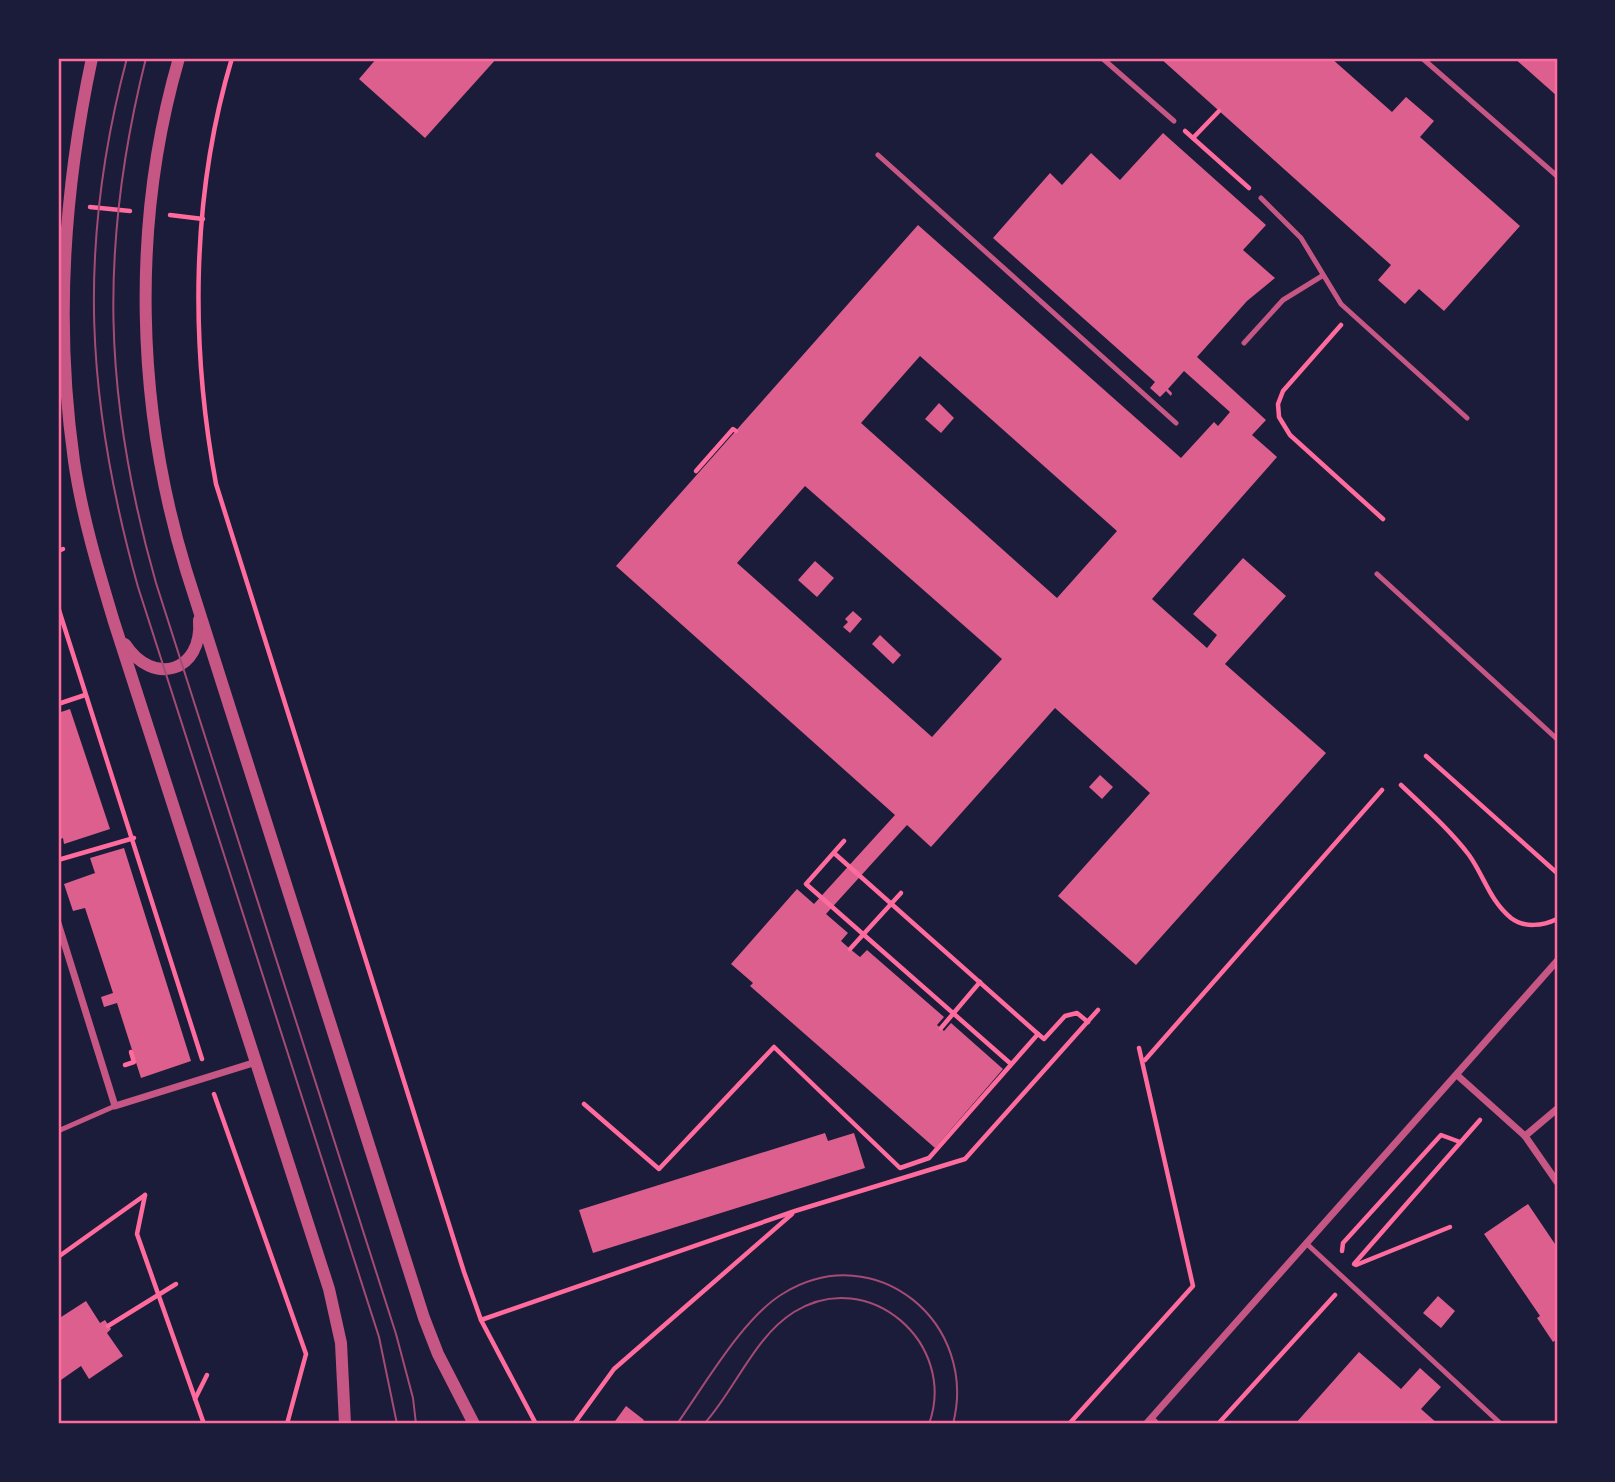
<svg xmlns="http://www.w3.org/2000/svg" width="1615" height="1482" viewBox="0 0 1615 1482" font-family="Barlow,sans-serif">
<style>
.building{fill:#dd5f8e;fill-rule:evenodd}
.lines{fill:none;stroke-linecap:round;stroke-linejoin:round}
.path{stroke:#ff6b9d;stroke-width:4.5}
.service{stroke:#c65784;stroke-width:5}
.minor{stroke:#c65784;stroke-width:7}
.tertiary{stroke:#c65784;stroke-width:12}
.tram{stroke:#a44b75;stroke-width:2}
.neatline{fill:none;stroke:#ff6b9d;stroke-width:2.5}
</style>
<rect width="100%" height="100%" fill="#1b1b3a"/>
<g class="building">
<polygon points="377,58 497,58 425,138 359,79"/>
<polygon points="1160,58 1331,58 1392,112 1406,97 1434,121 1420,137 1520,226 1444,311 1419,289 1405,304 1378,280 1391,265"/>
<polygon points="1514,58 1557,58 1557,96"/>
<path d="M1163,133L1266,225L1243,250L1275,278L1247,301L1197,357L1266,420L1252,435L1277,457L1152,599L1207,648L1217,635L1193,614L1243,558L1286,596L1225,664L1326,753L1136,965L1058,896L1150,793L1055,708L931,847L907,825L826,914L848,933L841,941L850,949L860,957L867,950L944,1017L937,1025L944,1031L951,1023L1003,1069L935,1148L750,986L753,983L731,964L797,889L814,904L895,815L616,566L918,225L1181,458L1214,422L1218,426L1230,412L1184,371L1168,389L1172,393L1171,396L1166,391L1160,397L1150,388L1155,382L993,238L1050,173L1062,185L1091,153L1120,180ZM920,356L1117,531L1057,598L861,423ZM805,486L1002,659L932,737L737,563Z"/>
<polygon points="939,403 954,418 941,433 925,419"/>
<polygon points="815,561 834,578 817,597 798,580"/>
<polygon points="853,611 862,619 850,633 843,627 848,622 845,619"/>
<polygon points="880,635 901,655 893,664 872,644"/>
<polygon points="70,709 110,829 64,844 63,838 58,840 58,713"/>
<polygon points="1100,775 1113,787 1102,799 1089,787"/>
<polygon points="124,848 191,1061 141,1078 117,1003 104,1007 101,997 113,993 85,908 73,911 64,884 95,873 90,858"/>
<polygon points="825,1133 828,1141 854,1133 865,1168 593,1253 579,1210"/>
<polygon points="1528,1204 1557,1247 1557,1339 1553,1342 1537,1318 1540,1316 1484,1234"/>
<polygon points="1438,1296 1455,1311 1441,1328 1423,1313"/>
<polygon points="86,1301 100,1323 105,1320 111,1329 107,1333 123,1356 89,1379 81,1366 58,1382 58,1319"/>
<polygon points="1359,1352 1401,1389 1420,1368 1441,1387 1421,1409 1438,1424 1295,1424"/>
<polygon points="626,1406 644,1420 641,1424 613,1424"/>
</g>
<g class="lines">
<g class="path">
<path d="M232,58C191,195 190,344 216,484L464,1272L481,1320L536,1424"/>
<polyline points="1185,131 1249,188"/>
<polyline points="1193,138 1219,111"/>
<polyline points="90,207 130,211"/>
<polyline points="170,215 203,219"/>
<polyline points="1341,325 1283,391 1278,404 1279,417 1290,435 1383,519"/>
<polyline points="696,471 733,429 736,431"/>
<polyline points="58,551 63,549"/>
<polyline points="58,607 202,1059"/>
<polyline points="58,704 85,695"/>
<polyline points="1426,756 1557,873"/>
<path d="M1401,785C1424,807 1449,829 1469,855C1484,876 1490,901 1511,918C1524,928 1543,926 1557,919"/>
<polyline points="844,841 806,884 1011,1064"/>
<polyline points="834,853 1038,1034"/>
<polyline points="58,860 134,838"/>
<polyline points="850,949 901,893"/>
<polyline points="941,1028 980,982"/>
<polyline points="1145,1060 1382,790"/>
<polyline points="125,1065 134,1062 131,1052"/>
<polyline points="214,1094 306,1354 287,1424"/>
<polyline points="584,1104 659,1169 774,1047 900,1168 929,1158 1038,1034 1044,1039 1065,1016 1077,1013 1088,1022"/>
<polyline points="145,1195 137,1234 204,1424"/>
<polyline points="1342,1251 1343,1243 1441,1135 1460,1142"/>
<polyline points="58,1257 145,1195"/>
<polyline points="1354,1264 1480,1120"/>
<polyline points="1356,1265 1450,1227"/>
<polyline points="481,1320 795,1211 965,1159 1098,1010"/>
<polyline points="108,1326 176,1284"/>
<polyline points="195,1399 207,1375"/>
<polyline points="574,1424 614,1369 792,1214"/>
<polyline points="1069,1424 1193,1286 1139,1048"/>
<polyline points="1218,1424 1335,1295"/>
</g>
<g class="service">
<polyline points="1102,58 1174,121"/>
<polyline points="1422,58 1557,176"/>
<polyline points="878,155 1176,423"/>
<polyline points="1261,198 1301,238 1341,304 1467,418"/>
<polyline points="1244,343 1283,300 1322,276"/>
<polyline points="1377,574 1557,739"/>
<polyline points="58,1131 115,1106"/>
<polyline points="1307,1244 1501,1424"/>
<polyline points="1152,1418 1158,1424"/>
</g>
<g class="minor">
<polyline points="58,244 64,229"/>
<polyline points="58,923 115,1106 256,1062"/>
<polyline points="1457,1075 1525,1136 1557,1182"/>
<polyline points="1525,1136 1557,1109"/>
<polyline points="1146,1424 1557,961"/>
</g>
<g class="tertiary">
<path d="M92,58C64,189 55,328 74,461C82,516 98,569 114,622L329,1289L341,1343L345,1424"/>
<path d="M179,58C131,223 136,406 186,570L424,1318L438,1354L474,1424"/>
<path d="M125,644C153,687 203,672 199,620"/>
</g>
<g class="tram">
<path d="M127,58C77,246 86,401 138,587L379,1337L397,1424"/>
<path d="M146,58C99,245 103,397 156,583L396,1334L413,1398L416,1424"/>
<path d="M677,1424C704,1386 744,1316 784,1293C876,1237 979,1323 953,1424"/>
<path d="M704,1424C735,1390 754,1337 794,1312C869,1265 958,1344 929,1424"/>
</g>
</g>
<rect width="1615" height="1482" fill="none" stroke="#1b1b3a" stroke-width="119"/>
<rect x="60" y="60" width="1496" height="1362" class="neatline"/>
</svg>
